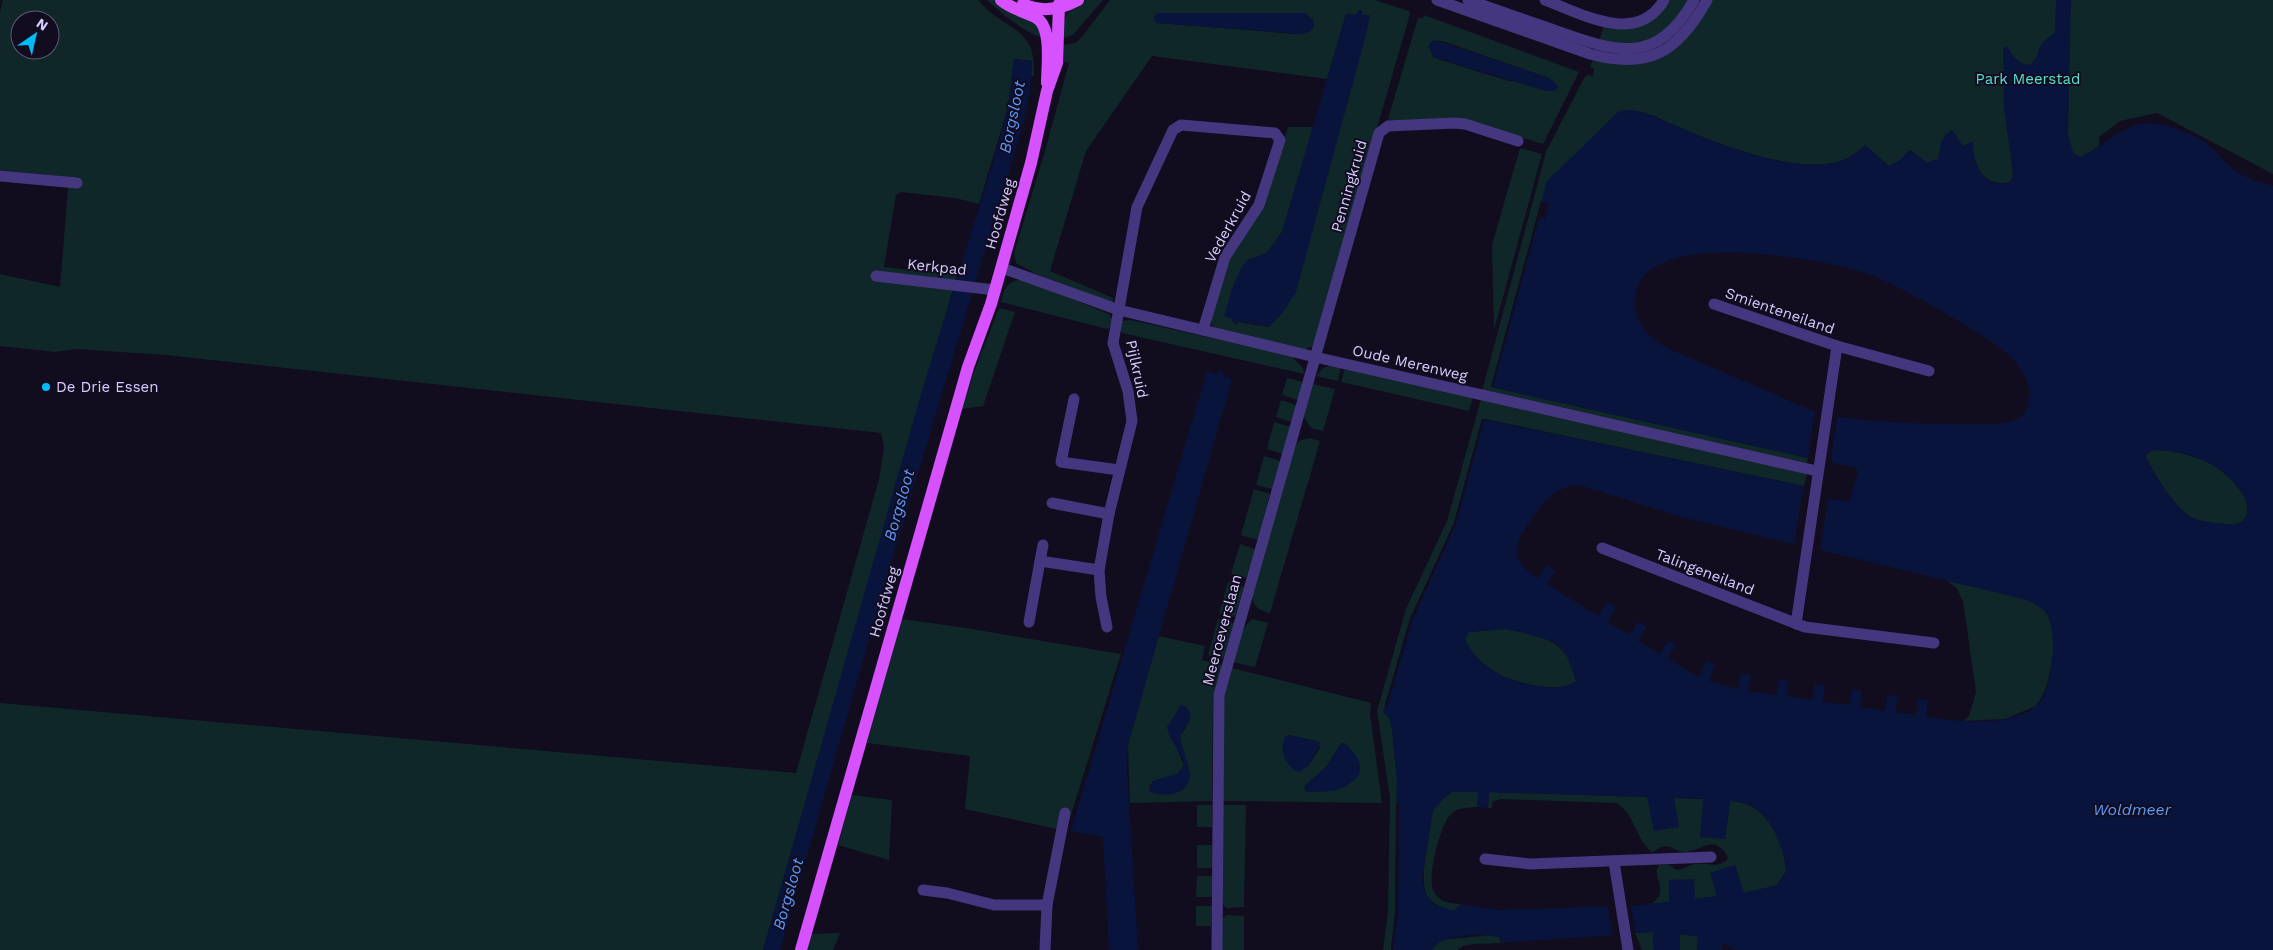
<svg xmlns="http://www.w3.org/2000/svg" width="2273" height="950" viewBox="0 0 2273 950" font-family="'Work Sans',sans-serif">
<style>
.green{fill:#0f2729;fill-rule:evenodd}
.water{fill:#09143c;fill-rule:evenodd}
.pier{fill:#120c1f}
.lines{fill:none;stroke-linecap:round;stroke-linejoin:round}
.minor{stroke:#44377f;stroke-width:11}
.major{stroke:#d752ff;stroke-width:12}
.poi-dot{fill:#00bbf6;stroke:#120c1f;stroke-width:2}
.labels{text-anchor:middle;dominant-baseline:central;stroke-width:4;stroke-linejoin:round;paint-order:stroke}
.park-label{font-size:15px;fill:#57dfd0;stroke:#120c1f}
.street-label{font-size:15px;fill:#d8cbff;stroke:#120c1f}
.poi-label{font-size:15px;fill:#d8cbff;stroke:#120c1f;text-anchor:start}
.water-label{font-size:16px;font-style:italic;fill:#599bff;stroke:#120c1f}
</style>
<rect width="100%" height="100%" fill="#120c1f"/>
<g class="green">
<path d="M3,0H978C1007,34 1036,24 1034,76L1031,77L1032,61L1014,59L1008,107L979,204L955,198L901,192L896,195L884,267L957,275L763,950H0V703L796,773L879,479L884,448L881,433L166,355L76,349L55,352L0,346V274L60,287L69,177L0,170V12ZM20,20H50V50H20Z"/>
<path d="M987,0H996L1034,23L1044,37C1031,38 997,10 987,0Z"/>
<path d="M1086,0H1103L1073,35L1064,38C1062,12 1067,14 1086,0Z"/>
<path d="M1110,0H1374L1409,11L1410,14L1314,346L1303,350L1215,328L1212,325L1211,319L1227,264L1267,197L1288,127H1313L1282,232L1267,253L1247,260L1232,319V321L1269,327L1370,16L1362,15V10L1355,15L1346,14L1327,79L1152,56L1086,151L1050,271L1113,298V301L1110,302L1036,274L1016,263L1014,253L1045,151L1069,63L1061,61L1063,45L1075,43L1081,38ZM1159,13H1304L1296,34L1158,23L1155,22L1154,16Z"/>
<path d="M1670,0H1690L1666,31L1636,45L1599,41L1604,26C1631,34 1655,25 1670,0Z"/>
<path d="M1711,0H2273V174L2157,113L2120,121L2099,137V148L2080,157L2074,154L2012,160L2013,173L2011,181C1996,188 1979,177 1974,161C1972,155 1973,148 1972,142L1963,146L1942,140L1938,159L1927,163L1910,150L1899,161L1889,166L1865,145C1860,149 1855,154 1850,157C1803,183 1697,136 1652,115L1491,387L1808,458L1807,463L1482,391L1546,152L1584,78L1587,75L1593,76L1594,68L1590,67L1593,60L1629,65L1657,58Z"/>
<path d="M1424,15L1579,72L1543,144L1470,122H1392L1391,120L1388,119L1418,18H1423ZM1432,41H1442L1549,78L1554,82L1509,81L1441,60L1433,57L1429,46Z"/>
<polygon points="1520,148 1542,154 1494,330 1492,245"/>
<path d="M1021,279L1109,314L1113,320L1111,327L1107,329L1001,302C1004,289 1006,282 1021,279Z"/>
<polygon points="999,308 1015,312 983,406 962,409 974,372"/>
<polygon points="1131,320 1291,356 1303,368 1304,374 1122,333 1120,329 1122,321"/>
<polygon points="1329,366 1341,367 1338,381 1316,376 1323,368"/>
<polygon points="1345,368 1473,397 1469,411 1341,382"/>
<polygon points="1287,378 1303,382 1298,400 1282,395"/>
<polygon points="1313,384 1335,389 1323,431 1311,428 1304,417"/>
<polygon points="1481,399 1807,474 1804,486 1485,419 1482,420 1454,523 1410,619 1383,712 1389,717 1392,729 1397,780 1395,913 1391,950 1383,950 1388,912 1390,797 1377,711 1406,609 1447,521"/>
<polygon points="1281,400 1297,405 1292,422 1276,417"/>
<polygon points="1274,422 1291,427 1283,454 1267,449"/>
<path d="M1310,438L1320,441L1270,613C1259,610 1254,608 1252,596L1295,446L1299,441Z"/>
<path d="M2152,450C2188,451 2220,461 2241,492C2246,499 2250,510 2245,518C2241,525 2232,525 2225,524C2214,523 2201,522 2191,517C2175,509 2154,473 2145,456Z"/>
<polygon points="1264,456 1281,461 1272,489 1256,485"/>
<polygon points="1254,489 1270,494 1258,540 1241,535"/>
<polygon points="1240,544 1255,549 1246,578 1231,574"/>
<path d="M1948,581C1972,587 2028,594 2044,610C2054,620 2054,642 2053,655C2050,673 2047,691 2036,706L2005,719L1963,721L1969,716L1976,692L1963,601L1957,589Z"/>
<polygon points="1228,582 1244,587 1235,617 1219,613"/>
<polygon points="902,619 966,628 1121,654 1066,831 965,809 970,756 867,743"/>
<polygon points="1218,619 1234,623 1223,659 1208,655"/>
<path d="M1253,619L1268,623L1255,667L1233,662C1238,647 1239,628 1253,619Z"/>
<path d="M1505,629C1539,634 1571,641 1576,681C1562,695 1514,683 1499,674C1485,667 1470,653 1465,639L1469,632Z"/>
<path d="M1158,636L1205,646L1202,660L1222,665L1213,696L1212,801L1130,803L1128,745ZM1184,705L1186,728L1180,735C1180,749 1189,762 1190,777L1183,789L1170,794L1149,787L1153,781L1177,774L1184,766L1177,749Z"/>
<path d="M1232,668L1371,703L1370,714L1382,803L1223,801L1224,694ZM1289,735L1319,742L1320,748L1308,766ZM1341,743L1336,791L1316,777L1327,766Z"/>
<path d="M1452,792H1479L1477,807C1469,808 1457,807 1451,814C1440,825 1426,878 1434,892C1439,902 1451,904 1461,904L1454,911C1442,908 1431,904 1426,893C1420,881 1428,825 1433,811C1436,803 1445,797 1452,792Z"/>
<path d="M1489,792L1648,797L1654,830L1674,798L1703,799L1725,839L1730,801C1767,802 1784,839 1786,872L1776,886L1743,893L1735,865L1711,873L1718,896L1695,899L1669,880V902L1651,904C1672,890 1650,877 1659,865H1669C1680,875 1684,866 1695,864C1708,862 1716,869 1727,860L1728,857C1713,833 1704,851 1684,852C1676,852 1670,844 1662,847C1658,848 1655,851 1652,852C1635,839 1635,813 1616,803L1500,799L1492,802V808H1488Z"/>
<polygon points="852,795 892,800 889,860 838,845"/>
<rect x="1197" y="805" width="15" height="22"/>
<polygon points="1223,805 1246,805 1244,907 1226,908 1222,903"/>
<rect x="1197" y="845" width="15" height="23"/>
<polygon points="1197,876 1212,876 1212,897 1196,897"/>
<polygon points="1196,906 1212,906 1211,926 1196,926"/>
<polygon points="1226,915 1244,916 1244,950 1221,950 1221,920"/>
<polygon points="1653,932 1654,950 1642,950 1635,933"/>
<polygon points="840,933 833,950 807,950 811,934"/>
<polygon points="1679,934 1698,936 1697,950 1680,950"/>
<polygon points="1490,935 1499,937 1501,943 1474,944 1463,946 1457,950 1431,950 1440,940"/>
</g>
<g class="water">
<path d="M2056,0H2071L2068,135L2074,154L2080,157C2101,148 2117,129 2141,124C2159,120 2191,133 2206,143C2217,151 2225,164 2237,172C2247,179 2261,182 2273,186V950H1737L1723,943L1722,950H1697L1698,937L1680,934V950H1654L1653,932L1635,933L1631,906L1669,902V880L1694,879L1695,899L1717,896L1710,873L1735,865L1744,893L1777,885C1780,881 1785,876 1786,871C1787,864 1784,855 1781,848C1772,823 1759,801 1730,801L1725,839L1700,837L1703,799L1674,798L1679,827L1654,831L1647,797L1489,792L1488,808L1477,807L1478,792H1452L1443,799L1433,811L1422,880L1426,894L1434,904L1454,911L1461,904L1501,910L1608,906L1613,935L1501,943L1499,937C1482,933 1441,934 1431,950H1391L1395,913L1397,780L1392,729L1389,717L1383,712L1410,619L1454,523L1482,419L1804,486L1794,544L1685,518L1579,485C1548,487 1536,513 1520,537C1512,557 1521,567 1538,578L1547,565L1555,571L1547,584L1598,616L1607,602L1616,608L1607,622L1630,635L1638,622L1647,627L1638,641L1660,654L1668,640L1676,645L1668,659L1699,677L1706,661L1715,664L1709,681L1738,689L1741,673L1751,675L1748,691L1776,695L1779,679L1789,681L1787,696L1812,700L1815,684L1825,686L1823,702L1850,705L1852,689L1862,691L1860,707L1885,711L1887,695L1897,696L1896,712L1916,715L1918,699L1928,700L1926,717C1957,721 2008,728 2035,707C2053,692 2059,631 2046,613C2041,607 2033,603 2027,600L1820,550L1828,499L1850,501L1858,472L1855,467L1833,463L1831,460L1837,417C1882,422 1927,425 1972,424C1986,424 2003,426 2017,419C2028,414 2030,402 2029,390C2025,362 1997,345 1975,331C1943,312 1910,292 1876,277C1831,259 1636,222 1635,301C1635,325 1648,336 1667,348L1815,412L1808,458L1491,387L1547,181L1618,112C1636,105 1659,119 1676,126C1717,144 1808,181 1850,157C1855,154 1860,149 1865,145L1889,166L1899,161L1910,150L1927,163L1938,159C1940,148 1941,135 1952,130L1963,146L1973,142C1973,163 1984,193 2011,181L2013,173L2004,108L2003,48L2007,46C2013,57 2018,64 2030,65C2043,53 2033,46 2055,33ZM2152,450C2188,451 2220,461 2241,492C2246,499 2250,510 2245,518C2241,525 2232,525 2225,524C2214,523 2201,522 2191,517C2174,508 2154,473 2145,456ZM1505,629L1521,632L1554,642L1560,647L1567,656L1576,681C1562,695 1515,683 1499,674C1485,667 1470,653 1465,639L1469,632Z"/>
<polygon points="1360,9 1362,15 1370,15 1366,35 1296,292 1284,311 1269,327 1240,321 1235,325 1232,319 1224,316 1233,286 1241,268 1247,260 1267,253 1282,232 1346,14 1355,15"/>
<polygon points="1159,13 1305,13 1313,20 1314,26 1310,32 1303,34 1158,23 1155,22 1154,16"/>
<polygon points="1435,40 1549,78 1558,86 1555,91 1546,91 1433,57 1429,46"/>
<polygon points="1014,59 1032,61 1030,91 1024,121 888,573 780,950 763,950 921,394 993,162 1008,107"/>
<polygon points="1222,369 1224,377 1232,379 1128,745 1127,768 1138,950 1109,950 1103,837 1071,831 1207,371 1216,374"/>
<path d="M1181,705L1187,707C1196,719 1185,725 1180,735C1181,753 1205,787 1172,794C1165,795 1155,795 1149,791L1153,781L1177,774L1184,766C1182,752 1169,741 1167,727Z"/>
<path d="M1289,735L1317,741L1321,744L1308,766L1299,772C1285,768 1279,749 1285,737Z"/>
<path d="M1341,743H1345C1354,752 1363,761 1359,775C1342,794 1329,791 1306,792L1304,786L1327,766Z"/>
</g>
<g class="pier">
<polygon points="1541,201 1549,204 1545,219 1539,218 1493,387 1491,387"/>
<polygon points="1482,419 1484,420 1456,524 1413,619 1387,707 1385,706 1410,619 1454,523"/>
<polygon points="1396,804 1399,804 1398,914 1393,950 1391,950 1395,913"/>
</g>
<g class="lines">
<g class="minor">
<path d="M1437,0L1590,54C1649,70 1678,52 1707,0"/>
<path d="M1468,0C1497,10 1526,20 1554,30C1616,52 1656,67 1694,0"/>
<path d="M1545,0C1582,14 1637,46 1664,0"/>
<polyline points="0,176 77,183"/>
<polyline points="1002,268 1119,310 1315,357 1817,471"/>
<polyline points="876,276 995,290"/>
<polyline points="1714,304 1837,346 1929,371"/>
<polyline points="1074,399 1061,462 1119,470"/>
<polyline points="1052,503 1109,514"/>
<polyline points="1043,545 1040,561 1099,570"/>
<polyline points="1602,548 1805,627 1934,643"/>
<polyline points="1029,622 1040,561"/>
<polyline points="1796,624 1837,346"/>
<polyline points="1107,627 1101,597 1099,570 1109,514 1132,421 1128,391 1113,343 1137,207 1173,130 1181,125 1275,133 1280,140 1259,205 1225,257 1203,330"/>
<polyline points="1485,859 1530,864 1711,857"/>
<polyline points="1614,862 1628,950"/>
<polyline points="923,890 947,893 994,905 1047,905"/>
<polyline points="1045,950 1047,905 1065,813"/>
<polyline points="1217,950 1219,695 1379,133 1388,126 1454,123 1465,124 1518,141"/>
</g>
<g class="major">
<path d="M1001,0C1012,9 1023,11 1035,17C1053,26 1047,66 1047,83"/>
<path d="M1023,4C1041,13 1061,9 1078,0"/>
<polyline points="801,950 968,367 991,304 1031,163 1047,91 1057,63 1059,4 1063,0"/>
</g>
</g>
<circle class="poi-dot" cx="46" cy="387" r="5"/>
<g class="labels">
<g class="park-label">
<text x="2028" y="79">Park Meerstad</text>
</g>
<g class="street-label">
<text transform="translate(1349 186) rotate(-74)">Penningkruid</text>
<text transform="translate(1000 214) rotate(-74)">Hoofdweg</text>
<text transform="translate(1228 227) rotate(-61)">Vederkruid</text>
<text transform="translate(937 267) rotate(6)">Kerkpad</text>
<text transform="translate(1780 311) rotate(19)">Smienteneiland</text>
<text transform="translate(1410 363) rotate(13)">Oude Merenweg</text>
<text transform="translate(1137 369) rotate(78)">Pijlkruid</text>
<text transform="translate(1705 572) rotate(21)">Talingeneiland</text>
<text transform="translate(884 602) rotate(-74)">Hoofdweg</text>
<text transform="translate(1222 630) rotate(-75)">Meeroeverslaan</text>
</g>
<g class="poi-label">
<text x="56" y="387">De Drie Essen</text>
</g>
<g class="water-label">
<text transform="translate(1012 117) rotate(-78)">Borgsloot</text>
<text transform="translate(899 505) rotate(-74)">Borgsloot</text>
<text x="2132" y="809">Woldmeer</text>
<text transform="translate(788 894) rotate(-74)">Borgsloot</text>
</g>
</g>
<g transform="translate(35 35) rotate(34)"><circle r="24" fill="#120c1f" stroke="#615879"/>
<path d="M0-4L9 19L0 12L-9 19Z" fill="#00bbf6"/>
<text y="-8" font-size="14" font-weight="bold" text-anchor="middle" fill="#d8cbff">N</text>
</g>
</svg>
